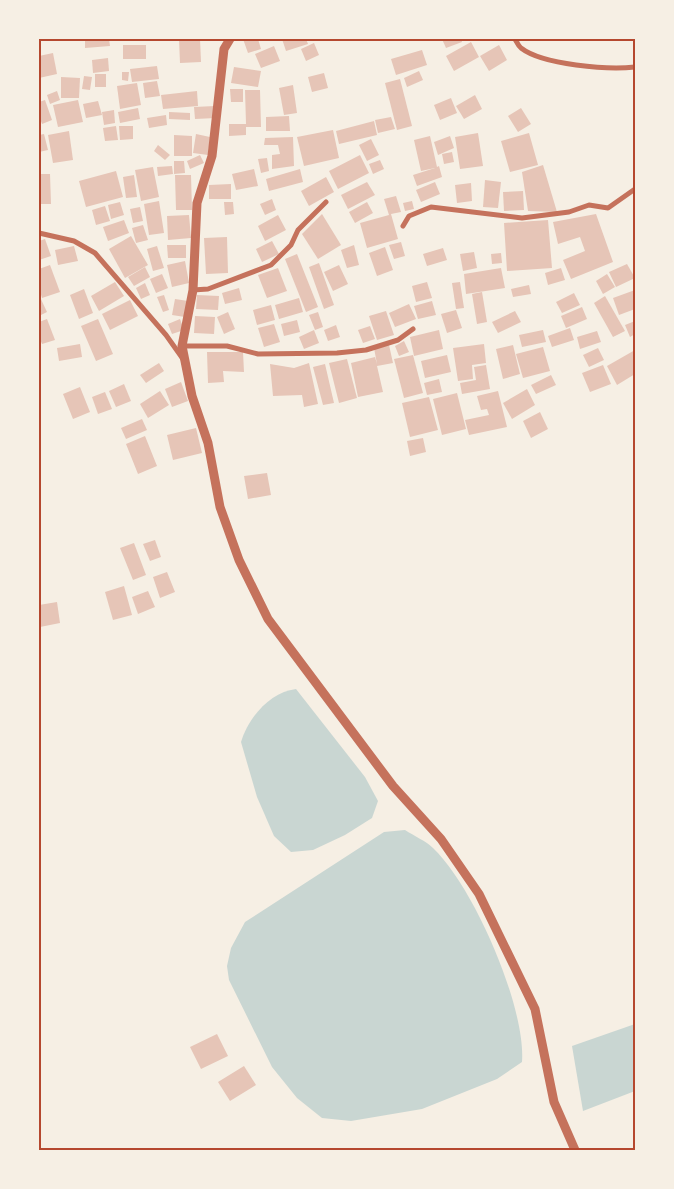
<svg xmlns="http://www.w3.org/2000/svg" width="674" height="1189" viewBox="0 0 674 1189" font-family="Lato,sans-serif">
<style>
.water{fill:#c9d6d2}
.building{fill:#e6c5b7}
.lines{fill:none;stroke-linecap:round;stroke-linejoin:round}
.minor{stroke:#c5725c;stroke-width:5}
.tertiary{stroke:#c5725c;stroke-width:9}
.neatline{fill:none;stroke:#b5482f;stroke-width:2}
</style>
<rect width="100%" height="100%" fill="#f6efe4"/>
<g class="water">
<path d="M296,689L365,777L378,801L372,818L345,835L313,850L291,852L274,836L257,797L241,742C248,718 270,692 296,689Z"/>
<path d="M405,830C414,836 426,841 433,848C474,887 526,1007 522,1062L497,1079L422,1109L351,1121L322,1118L297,1098L272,1067L229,980L227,966L231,948L245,922L384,832Z"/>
<polygon points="635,1024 635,1091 583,1111 572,1046"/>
</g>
<g class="building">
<polygon points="85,39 109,39 110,46 85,48"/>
<polygon points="179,39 200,39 201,62 180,63"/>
<polygon points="243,39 258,39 261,49 248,53"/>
<polygon points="282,39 306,39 308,44 286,51"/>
<polygon points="442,39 461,39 462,42 446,48"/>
<polygon points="471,42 479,57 454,71 446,56"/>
<polygon points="314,43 319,55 306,61 301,49"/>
<rect x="123" y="45" width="23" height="14"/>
<polygon points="499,45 507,60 489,71 480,56"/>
<polygon points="274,46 280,61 261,68 255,54"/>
<polygon points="422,50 427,65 396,75 391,59"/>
<polygon points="53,53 57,74 39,78 39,56"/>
<polygon points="108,58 109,71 93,73 92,60"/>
<polygon points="157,66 159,79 132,82 130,69"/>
<polygon points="234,67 261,71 258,87 231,83"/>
<polygon points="419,71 423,80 407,87 404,78"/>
<polygon points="122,72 129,72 128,81 122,80"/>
<polygon points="324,73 328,88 312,92 308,77"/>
<rect x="95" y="74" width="11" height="13"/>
<polygon points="84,76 92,77 90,90 82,89"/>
<polygon points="61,77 80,78 79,98 61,98"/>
<polygon points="400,79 412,126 397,130 385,83"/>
<polygon points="157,81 160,96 145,98 143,83"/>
<polygon points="137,83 141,105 120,109 117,86"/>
<polygon points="293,85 297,113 284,115 279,88"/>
<polygon points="230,89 243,89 243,102 231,102"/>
<polygon points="245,90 260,90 261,127 246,127 246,135 229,136 229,124 246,124"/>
<polygon points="57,91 60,100 50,104 47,95"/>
<polygon points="197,91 198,106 163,109 161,95"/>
<polygon points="475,95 482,109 464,119 456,106"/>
<polygon points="451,98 457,113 440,120 434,105"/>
<polygon points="45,100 52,120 42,124 39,116 39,102"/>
<polygon points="78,100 83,122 58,127 53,105"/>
<polygon points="98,101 102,115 86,118 83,104"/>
<polygon points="215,106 216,118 195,119 194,107"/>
<polygon points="138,108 140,119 120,123 118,112"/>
<polygon points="521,108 531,124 518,132 508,116"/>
<polygon points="114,110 115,123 104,125 102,112"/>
<polygon points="169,112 190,113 190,120 169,119"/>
<polygon points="166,115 167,125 149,128 147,118"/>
<polygon points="289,116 290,131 266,131 266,117"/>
<polygon points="391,117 395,129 378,133 375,120"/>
<polygon points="374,121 377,135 339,144 336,131"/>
<polygon points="116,126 118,140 105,141 103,128"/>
<polygon points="119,126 133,126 133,139 120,140"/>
<polygon points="333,130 339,158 304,166 297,137"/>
<polygon points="69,131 73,160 53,163 48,135"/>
<polygon points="478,133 483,166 460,169 455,137"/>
<polygon points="529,133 538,165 510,172 501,141"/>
<polygon points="44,134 48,150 39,152 39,135"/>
<polygon points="196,134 210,137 208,155 193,153"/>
<polygon points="174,135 192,136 192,156 174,156"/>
<polygon points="430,136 437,167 439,166 442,177 417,186 413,175 435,168 421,171 414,140"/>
<polygon points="450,136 454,148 438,155 434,142"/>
<polygon points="293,137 294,166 272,169 272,155 280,154 278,145 264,145 265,138"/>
<polygon points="371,139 379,155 367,161 359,145"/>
<polygon points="158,145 170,155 165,160 154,151"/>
<polygon points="452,152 454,162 444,164 442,154"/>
<polygon points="200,155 204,163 190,169 187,161"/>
<polygon points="360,155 369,173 338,189 329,171"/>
<polygon points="267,158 269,171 261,173 258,159"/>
<polygon points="380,160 384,169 373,174 369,164"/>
<polygon points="174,161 184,161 185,173 174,174"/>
<polygon points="543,165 557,212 528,211 522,172"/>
<polygon points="172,166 173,174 158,176 157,167"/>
<polygon points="153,167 159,197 141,201 135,170"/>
<polygon points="254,169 258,186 236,190 232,174"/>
<polygon points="300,169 303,182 269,191 266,179"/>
<polygon points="116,171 123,197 86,207 79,181"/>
<polygon points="39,174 50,174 51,204 39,204"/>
<polygon points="134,175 137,197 126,198 123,177"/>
<polygon points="175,175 191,175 192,210 176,210"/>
<polygon points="326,177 334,192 309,206 301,191"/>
<polygon points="485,180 501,182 498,208 483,207"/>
<polygon points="367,182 375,195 348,209 341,195"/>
<polygon points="435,182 440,194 421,202 416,190"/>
<polygon points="471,183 472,201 457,203 455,185"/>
<polygon points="231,184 231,199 209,199 209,185"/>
<polygon points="523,191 524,210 504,211 503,192"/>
<polygon points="396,196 401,212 391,214 398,239 367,248 360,223 389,215 384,199"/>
<polygon points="272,199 276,210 265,215 260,204"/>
<polygon points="159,201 164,233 149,235 144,204"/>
<polygon points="412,201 414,209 405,211 403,203"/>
<polygon points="120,202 124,215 111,219 108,205"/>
<polygon points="224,202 233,202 234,214 225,215"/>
<polygon points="367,202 373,213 355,223 349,212"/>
<polygon points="105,206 110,221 96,225 92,210"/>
<polygon points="140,207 143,221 133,223 130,209"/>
<polygon points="322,214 341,245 318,259 302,234"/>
<polygon points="596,214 613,262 571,279 563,260 585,251 580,237 558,244 553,222"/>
<polygon points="189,215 191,238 168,240 167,216"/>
<polygon points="278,215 286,230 265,241 258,226"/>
<polygon points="124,220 129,233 108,241 103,227"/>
<polygon points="548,220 552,268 507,271 504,223"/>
<polygon points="143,225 148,240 136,243 132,228"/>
<polygon points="131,236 148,265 125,278 109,249"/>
<polygon points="227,237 228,273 206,274 204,238"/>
<polygon points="45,239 51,256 39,260 39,241"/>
<polygon points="272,241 279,254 262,262 256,249"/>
<polygon points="401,242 405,256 394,259 389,245"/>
<polygon points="167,245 186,245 186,258 168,258"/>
<polygon points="354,245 359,265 347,268 341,250"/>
<polygon points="74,246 78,261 58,265 55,250"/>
<polygon points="157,246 164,268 153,271 147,249"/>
<polygon points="385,247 393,270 377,276 369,253"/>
<polygon points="443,248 447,260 427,266 423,254"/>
<polygon points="474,252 477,268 463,271 460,254"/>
<polygon points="501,253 502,263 492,264 491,254"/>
<polygon points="297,254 318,307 306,312 285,259"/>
<polygon points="185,261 189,283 172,287 167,265"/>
<polygon points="319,263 334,305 324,309 309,267"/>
<polygon points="627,264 635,278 616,287 609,272"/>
<polygon points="50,265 60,292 42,298 39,288 39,269"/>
<polygon points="339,265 348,284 333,291 324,272"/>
<polygon points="145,267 150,277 134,286 128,277"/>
<polygon points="278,268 287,291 267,298 258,275"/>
<polygon points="501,268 505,288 466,294 464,274"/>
<polygon points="561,268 565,280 548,285 545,273"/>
<polygon points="162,274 168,288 156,293 150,279"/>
<polygon points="607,274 615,287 603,294 596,281"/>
<polygon points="115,282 124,296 99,311 91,296"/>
<polygon points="427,282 432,298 416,302 412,286"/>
<polygon points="460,282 464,308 456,309 452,283"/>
<polygon points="145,283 150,295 141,299 136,288"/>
<polygon points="529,285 531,294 513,297 511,289"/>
<polygon points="239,288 242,300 225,304 222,293"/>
<polygon points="84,289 93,313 79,319 70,295"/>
<polygon points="635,290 635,309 619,315 613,298"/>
<polygon points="482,292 487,322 477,324 472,294"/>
<polygon points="574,293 580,305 562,313 556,302"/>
<polygon points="39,295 47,312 39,316"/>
<polygon points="164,295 169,310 163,312 157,297"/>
<polygon points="197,295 219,296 218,310 196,309"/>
<polygon points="605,296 625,331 613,337 594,303"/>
<polygon points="299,298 303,312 279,319 275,305"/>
<polygon points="175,299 188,301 185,317 172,315"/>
<polygon points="130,300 138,316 110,330 102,314"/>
<polygon points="432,301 436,315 418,319 414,306"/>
<polygon points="409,304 416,319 395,327 389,313"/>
<polygon points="271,305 275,320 257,325 253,310"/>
<polygon points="582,307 587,319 566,328 561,316"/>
<polygon points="456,310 462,328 447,333 441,314"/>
<polygon points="386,311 394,335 377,340 369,316"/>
<polygon points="515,311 521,322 498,333 492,322"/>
<polygon points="228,312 235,329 224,334 217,317"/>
<polygon points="318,312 323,327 315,330 309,315"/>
<polygon points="195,316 215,317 214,334 194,333"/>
<polygon points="47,319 55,340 42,344 39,337 39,322"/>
<polygon points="98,319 113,354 96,361 81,326"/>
<polygon points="180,319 184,330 172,334 168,324"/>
<polygon points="297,320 300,332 284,336 281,324"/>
<polygon points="635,321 635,334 630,337 625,325"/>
<polygon points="274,324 280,342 264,347 258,328"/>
<polygon points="336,325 340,337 328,341 324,330"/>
<polygon points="370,326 375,339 363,343 358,330"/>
<polygon points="570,328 574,340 552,347 548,336"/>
<polygon points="314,330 319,343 304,349 299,337"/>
<polygon points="439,330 443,349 414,356 410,337"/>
<polygon points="543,330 546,342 522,347 519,335"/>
<polygon points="597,331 601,342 580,349 577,337"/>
<polygon points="404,341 409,352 399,356 395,346"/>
<polygon points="80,344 82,357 59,361 57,348"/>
<polygon points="484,344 486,363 472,365 473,379 458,381 453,348"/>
<polygon points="389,345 393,363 377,366 383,392 358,397 351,363 375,357 377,364 374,348"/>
<polygon points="513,345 520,374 503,379 496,349"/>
<polygon points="543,347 550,371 523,378 516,354"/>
<polygon points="598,348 604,360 589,367 583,355"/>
<polygon points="635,350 635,374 617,385 607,366"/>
<polygon points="207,352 243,352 244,372 223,371 224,382 208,383"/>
<polygon points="413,355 423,393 404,398 394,359"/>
<polygon points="447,355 451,372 425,378 421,361"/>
<polygon points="347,359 357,398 339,403 329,363"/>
<polygon points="159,363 164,371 146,383 140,375"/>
<polygon points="309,363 318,404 304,407 302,395 273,396 270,364 294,368"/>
<polygon points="325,364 334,403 323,405 313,367"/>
<polygon points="486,365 490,389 462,394 460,383 476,380 474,367"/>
<polygon points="603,365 611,384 590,392 582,373"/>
<polygon points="551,375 556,385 536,394 531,385"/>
<polygon points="439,379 442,392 427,395 424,383"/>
<polygon points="181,382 188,401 172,407 165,389"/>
<polygon points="124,384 131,401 116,407 109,391"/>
<polygon points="80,387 90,412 73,419 63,394"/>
<polygon points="527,389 535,405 512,419 503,403"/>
<polygon points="160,391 169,405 148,418 140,404"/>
<polygon points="498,391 507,427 469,435 465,420 489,415 487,409 481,410 477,396"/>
<polygon points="105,392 112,409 98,414 92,397"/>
<polygon points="457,393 466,429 442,435 433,399"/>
<polygon points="429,397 438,430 410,437 402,403"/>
<polygon points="540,412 548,429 531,438 523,421"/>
<polygon points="142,419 147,430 126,439 121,428"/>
<polygon points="196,428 202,453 173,460 167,435"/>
<polygon points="145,436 157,466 138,474 126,444"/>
<polygon points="423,438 426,452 410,456 407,441"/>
<polygon points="267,473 271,495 248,499 244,476"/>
<polygon points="155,540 161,557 150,561 143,544"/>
<polygon points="134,543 146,575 133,580 120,548"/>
<polygon points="167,572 175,592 160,598 153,577"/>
<polygon points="124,586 132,615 113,620 105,592"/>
<polygon points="148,591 155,607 138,614 132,597"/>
<polygon points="57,602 60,623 40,627 39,605"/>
<polygon points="217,1034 228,1056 201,1069 190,1047"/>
<polygon points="244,1066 256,1085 230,1101 218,1082"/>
</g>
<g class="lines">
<g class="minor">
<path d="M515,39C517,42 518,46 521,48C543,65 608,70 635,67"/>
<polyline points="403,226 409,216 431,207 522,218 569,212 589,205 608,208 635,189"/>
<polyline points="39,233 74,241 95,253 166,335 183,359"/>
<polyline points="193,290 208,289 271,265 291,245 298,230 326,202"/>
<polyline points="182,346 227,346 258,354 337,353 366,350 398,340 413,329"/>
</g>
<polyline class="tertiary" points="230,39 224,49 212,156 197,203 193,290 182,346 192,396 208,443 220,507 239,560 268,619 393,786 441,839 479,894 535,1009 554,1102 575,1150"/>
</g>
<rect width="674" height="1189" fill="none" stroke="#f6efe4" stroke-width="80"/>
<rect x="40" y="40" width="594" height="1109" class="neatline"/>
</svg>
